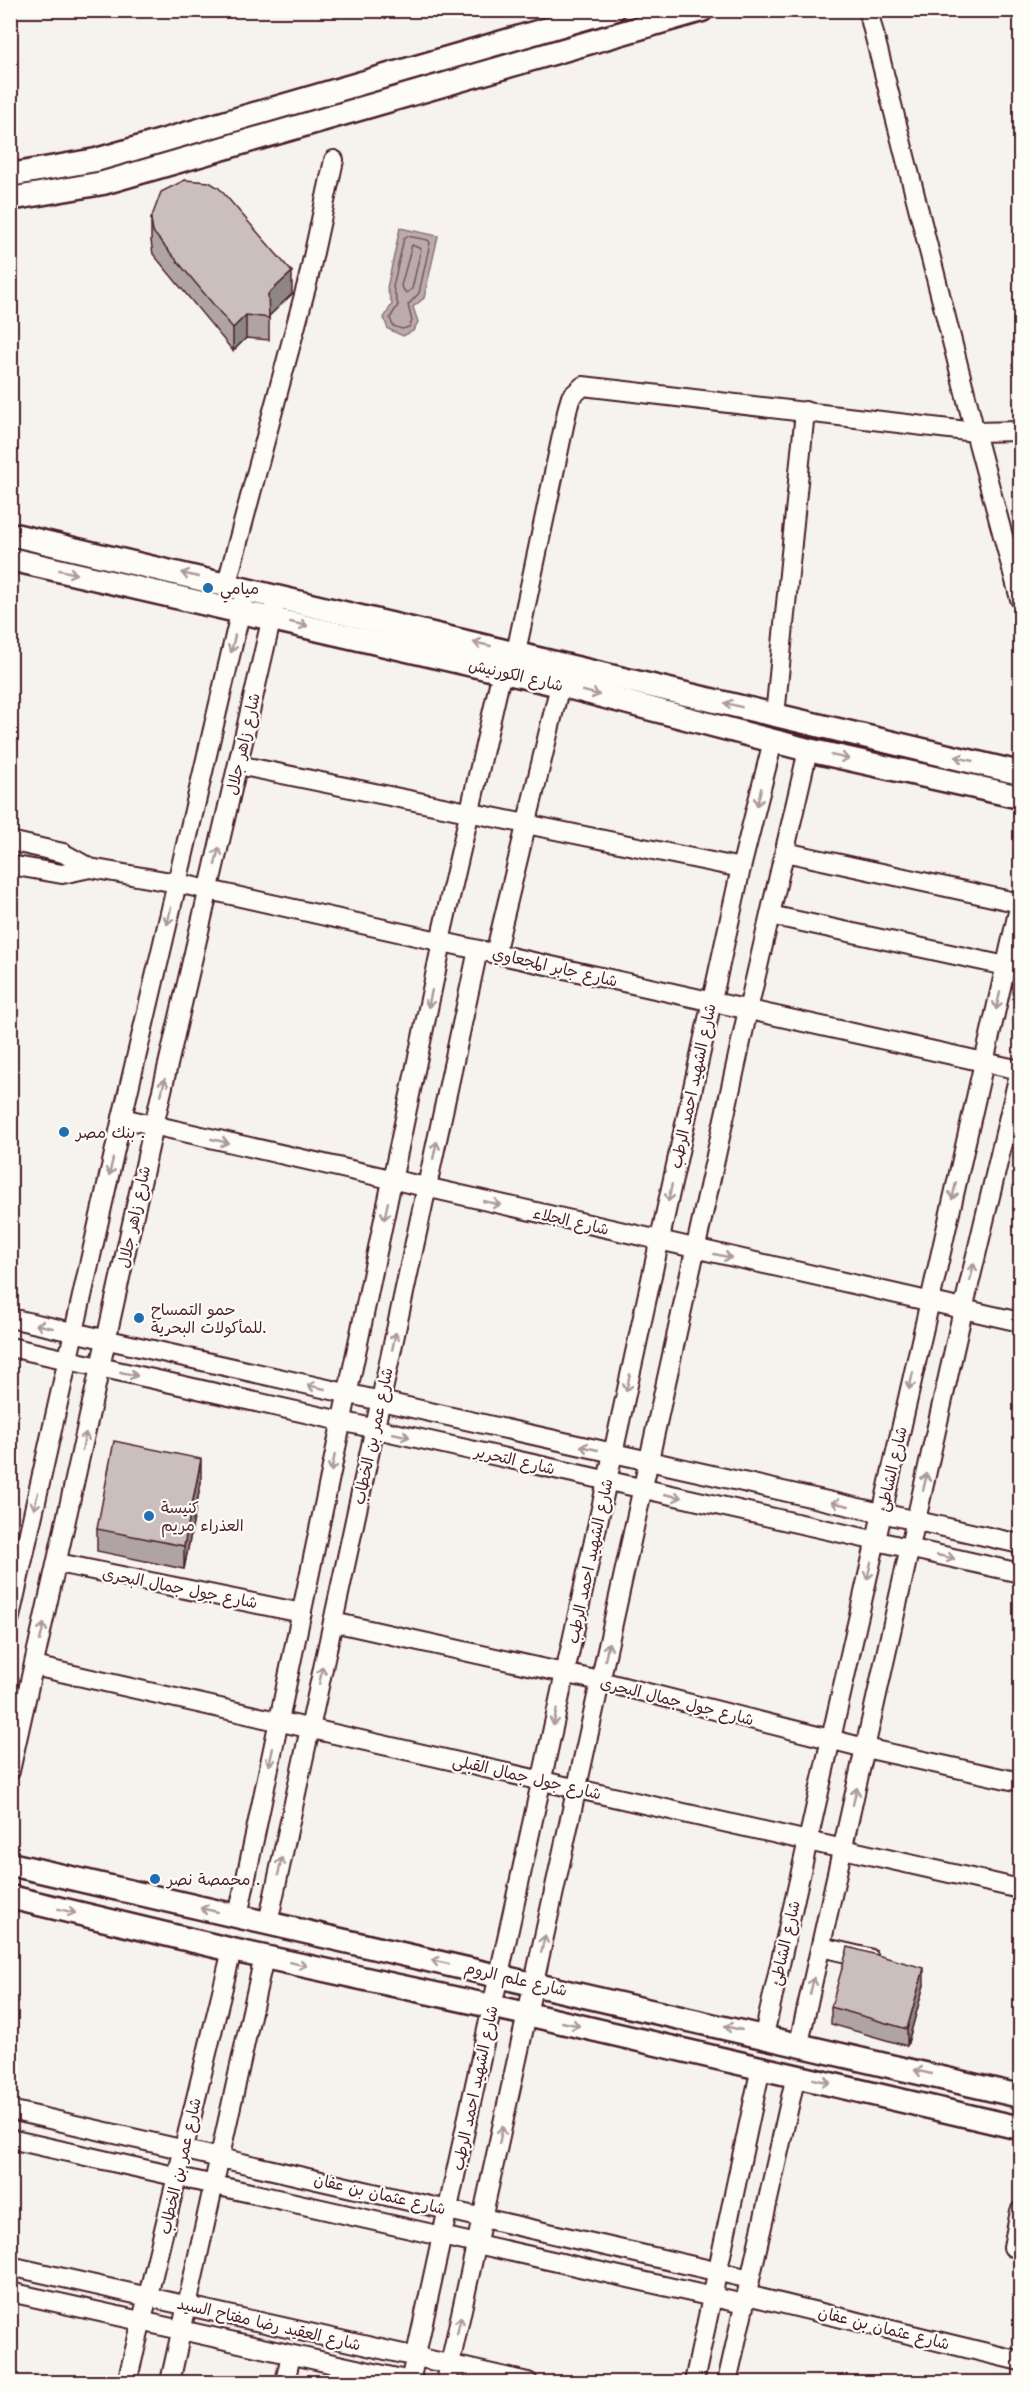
<svg xmlns="http://www.w3.org/2000/svg" width="1031" height="2393" viewBox="0 0 1031 2393" font-family="'Shantell Sans','Playpen Sans Arabic',sans-serif">
<style>
.water{fill:#bbabac;stroke:#8e7378;stroke-width:1.5}
.lines{fill:none;stroke-linecap:round;stroke-linejoin:round}
.shore{stroke:#77575f;stroke-width:1.5}
.minor-casing{stroke:#4a1f2b;stroke-width:22}
.tertiary-casing{stroke:#4a1f2b;stroke-width:27}
.minor{stroke:#fdfcf7;stroke-width:18}
.tertiary{stroke:#fdfcf7;stroke-width:22}
.wall{fill:#afa4a3;stroke:#4a1f2b;stroke-width:1.5}
.shaded-wall{fill:#8e8685;stroke:#4a1f2b;stroke-width:1.5}
.building{fill:#cbbfbe;stroke:#4a1f2b;stroke-width:1.5}
.oneway{stroke:#ac999b}
.poi-dot{fill:#1f6fb2;stroke:#fdfcf7;stroke-width:2}
.labels{text-anchor:middle;dominant-baseline:central;stroke-width:4.5;stroke-linejoin:round;paint-order:stroke}
.poi-label{font-size:16px;fill:#4a1f2b;stroke:#fdfcf7;text-anchor:start}
.street-label{font-size:16px;fill:#4a1f2b;stroke:#fdfcf7}
</style>
<rect width="100%" height="100%" fill="#f6f3ef"/>
<filter id="ink" filterUnits="userSpaceOnUse"><feTurbulence type="fractalNoise" baseFrequency=".0167" numOctaves="2"/><feDisplacementMap in="SourceGraphic" scale="12" xChannelSelector="R" yChannelSelector="G"/><feConvolveMatrix kernelMatrix="1 2 1 2 8 2 1 2 1" color-interpolation-filters="sRGB"/></filter>
<g filter="url(#ink)">
<polygon class="water" points="400,228 438,236 424,298 413,307 418,322 413,331 403,336 388,329 384,318 392,304 387,288"/>
<g class="lines">
<g class="shore">
<polygon points="407,236 428,240 430,243 419,293 408,305 412,321 409,327 402,329 393,326 390,318 398,305 393,287 404,238"/>
<polygon points="412,245 421,249 412,289 406,293 401,286"/>
</g>
<defs>
<g id="minor">
<polyline points="868,10 975,432 1020,599"/>
<polyline points="227,583 308,280 334,160"/>
<polyline points="516,652 568,407 571,397 583,386 975,432 1020,431"/>
<polyline points="775,716 805,411"/>
<polyline points="238,765 741,868"/>
<polyline points="10,841 63,853 90,868 177,883 1020,1070"/>
<polyline points="785,852 1020,903"/>
<polyline points="10,865 62,874 90,868"/>
<polyline points="770,915 1006,966"/>
<polyline points="440,941 502,671"/>
<polyline points="495,954 560,685"/>
<polyline points="122,1118 1020,1322"/>
<polyline points="10,1318 1020,1544"/>
<polyline points="10,1347 1020,1573"/>
<polyline points="58,1563 302,1613"/>
<polyline points="10,1617 122,1118 243,601"/>
<polyline points="333,1622 600,1681 865,1748 1020,1782"/>
<polyline points="34,1666 1020,1889"/>
<polyline points="10,1771 154,1125 274,608"/>
<polyline points="238,1916 442,942"/>
<polyline points="268,1923 478,950"/>
<polyline points="821,1947 869,1958"/>
<polyline points="764,2035 1020,903"/>
<polyline points="799,2043 963,1310 1020,1070"/>
<polyline points="10,2110 750,2279"/>
<polyline points="10,2139 744,2304"/>
<polyline points="1013,2247 1020,2211"/>
<polyline points="10,2266 528,2382"/>
<polyline points="10,2292 415,2382"/>
<polyline points="747,2295 1020,2361"/>
<polyline points="127,2382 232,1950"/>
<polyline points="170,2382 264,1957"/>
<polyline points="285,2382 291,2355"/>
<polyline points="410,2382 741,868 773,741"/>
<polyline points="446,2382 748,1010 808,750"/>
<polyline points="694,2382 761,2067"/>
<polyline points="727,2382 796,2075"/>
</g>
<g id="tertiary">
<polyline points="10,175 96,160 613,10"/>
<polyline points="10,199 103,183 702,10"/>
<polyline points="10,534 1020,773"/>
<polyline points="10,559 560,685 808,750 1020,797"/>
<polyline points="10,1864 1020,2096"/>
<polyline points="10,1897 232,1950 527,2014 1020,2128"/>
</g>
</defs>
<use href="#minor" class="minor-casing"/>
<use href="#tertiary" class="tertiary-casing"/>
<use href="#minor" class="minor"/>
<use href="#tertiary" class="tertiary"/>
</g>
<g class="wall">
<polygon points="151,219 292,294 269,316 269,340 246,338 233,351 153,254 151,241"/>
<polygon points="201,1482 184,1569 97,1551 97,1529"/>
<polygon points="924,1985 907,2046 831,2024 831,2007"/>
</g>
<g class="shaded-wall">
<polygon points="292,272 292,294 268,317 268,294"/>
<polygon points="246,315 246,338 233,351 233,328"/>
<polygon points="201,1459 201,1482 184,1569 184,1546"/>
<polygon points="924,1968 924,1985 907,2046 907,2029"/>
</g>
<g class="building">
<polygon points="185,180 209,182 219,188 292,272 268,294 269,318 246,315 233,328 153,232 151,219 161,192"/>
<polygon points="114,1441 201,1459 184,1546 97,1529"/>
<polygon points="848,1947 924,1968 907,2029 831,2007"/>
</g>
<defs><path id="oneway-shaft" d="M-6 0H5M1.5-3L5.5 0L1.5 3" fill="none" stroke-width="1.6" stroke-linecap="round" stroke-linejoin="round" transform="scale(1.5)"/></defs>
<g class="oneway">
<use href="#oneway-shaft" transform="translate(68 572) rotate(13)"/>
<use href="#oneway-shaft" transform="translate(190 575) rotate(-167)"/>
<use href="#oneway-shaft" transform="translate(299 624) rotate(13)"/>
<use href="#oneway-shaft" transform="translate(233 644) rotate(103)"/>
<use href="#oneway-shaft" transform="translate(482 644) rotate(-167)"/>
<use href="#oneway-shaft" transform="translate(591 693) rotate(15)"/>
<use href="#oneway-shaft" transform="translate(733 705) rotate(-166)"/>
<use href="#oneway-shaft" transform="translate(840 757) rotate(12)"/>
<use href="#oneway-shaft" transform="translate(964 759) rotate(-167)"/>
<use href="#oneway-shaft" transform="translate(759 797) rotate(104)"/>
<use href="#oneway-shaft" transform="translate(217 856) rotate(-77)"/>
<use href="#oneway-shaft" transform="translate(169 916) rotate(103)"/>
<use href="#oneway-shaft" transform="translate(430 999) rotate(102)"/>
<use href="#oneway-shaft" transform="translate(998 1001) rotate(103)"/>
<use href="#oneway-shaft" transform="translate(163 1087) rotate(-77)"/>
<use href="#oneway-shaft" transform="translate(220 1141) rotate(13)"/>
<use href="#oneway-shaft" transform="translate(435 1150) rotate(-78)"/>
<use href="#oneway-shaft" transform="translate(111 1167) rotate(103)"/>
<use href="#oneway-shaft" transform="translate(954 1191) rotate(103)"/>
<use href="#oneway-shaft" transform="translate(670 1193) rotate(102)"/>
<use href="#oneway-shaft" transform="translate(492 1203) rotate(13)"/>
<use href="#oneway-shaft" transform="translate(386 1211) rotate(102)"/>
<use href="#oneway-shaft" transform="translate(723 1256) rotate(13)"/>
<use href="#oneway-shaft" transform="translate(972 1272) rotate(-77)"/>
<use href="#oneway-shaft" transform="translate(44 1326) rotate(-167)"/>
<use href="#oneway-shaft" transform="translate(394 1341) rotate(-78)"/>
<use href="#oneway-shaft" transform="translate(129 1374) rotate(13)"/>
<use href="#oneway-shaft" transform="translate(911 1381) rotate(103)"/>
<use href="#oneway-shaft" transform="translate(628 1383) rotate(102)"/>
<use href="#oneway-shaft" transform="translate(316 1387) rotate(-167)"/>
<use href="#oneway-shaft" transform="translate(401 1435) rotate(13)"/>
<use href="#oneway-shaft" transform="translate(84 1441) rotate(-78)"/>
<use href="#oneway-shaft" transform="translate(589 1448) rotate(-167)"/>
<use href="#oneway-shaft" transform="translate(333 1463) rotate(102)"/>
<use href="#oneway-shaft" transform="translate(925 1482) rotate(-77)"/>
<use href="#oneway-shaft" transform="translate(673 1496) rotate(13)"/>
<use href="#oneway-shaft" transform="translate(36 1501) rotate(103)"/>
<use href="#oneway-shaft" transform="translate(840 1504) rotate(-167)"/>
<use href="#oneway-shaft" transform="translate(946 1557) rotate(13)"/>
<use href="#oneway-shaft" transform="translate(869 1571) rotate(103)"/>
<use href="#oneway-shaft" transform="translate(42 1632) rotate(-77)"/>
<use href="#oneway-shaft" transform="translate(607 1651) rotate(-78)"/>
<use href="#oneway-shaft" transform="translate(321 1675) rotate(-78)"/>
<use href="#oneway-shaft" transform="translate(555 1717) rotate(102)"/>
<use href="#oneway-shaft" transform="translate(271 1757) rotate(102)"/>
<use href="#oneway-shaft" transform="translate(855 1796) rotate(-77)"/>
<use href="#oneway-shaft" transform="translate(280 1866) rotate(-78)"/>
<use href="#oneway-shaft" transform="translate(209 1910) rotate(-167)"/>
<use href="#oneway-shaft" transform="translate(67 1911) rotate(14)"/>
<use href="#oneway-shaft" transform="translate(543 1944) rotate(-78)"/>
<use href="#oneway-shaft" transform="translate(440 1962) rotate(-167)"/>
<use href="#oneway-shaft" transform="translate(298 1964) rotate(12)"/>
<use href="#oneway-shaft" transform="translate(812 1986) rotate(-77)"/>
<use href="#oneway-shaft" transform="translate(571 2024) rotate(13)"/>
<use href="#oneway-shaft" transform="translate(733 2028) rotate(-167)"/>
<use href="#oneway-shaft" transform="translate(923 2072) rotate(-167)"/>
<use href="#oneway-shaft" transform="translate(822 2081) rotate(13)"/>
<use href="#oneway-shaft" transform="translate(501 2135) rotate(-78)"/>
<use href="#oneway-shaft" transform="translate(459 2325) rotate(-78)"/>
</g>
</g>
<g class="poi-dot">
<circle cx="208" cy="588" r="6"/>
<circle cx="64" cy="1132" r="6"/>
<circle cx="139" cy="1318" r="6"/>
<circle cx="149" cy="1516" r="6"/>
<circle cx="155" cy="1879" r="6"/>
</g>
<g class="labels">
<g class="poi-label">
<text x="220" y="588">ميامي</text>
<text x="76" y="1132">بنك مصر .</text>
<text x="151" y="1309">حمو التمساح<tspan x="151" dy="18">للمأكولات البحرية.</tspan></text>
<text x="161" y="1507">كنيسة<tspan x="161" dy="18">العذراء مريم</tspan></text>
<text x="167" y="1879">محمصة نصر .</text>
</g>
<g class="street-label">
<text transform="translate(516 675) rotate(13)">شارع الكورنيش</text>
<text transform="translate(243 744) rotate(-77)">شارع زاهر جلال</text>
<text transform="translate(555 967) rotate(13)">شارع جابر المجعاوي</text>
<text transform="translate(693 1086) rotate(-78)">شارع الشهيد احمد الرطب</text>
<text transform="translate(134 1217) rotate(-78)">شارع زاهر جلال</text>
<text transform="translate(571 1221) rotate(13)">شارع الجلاء</text>
<text transform="translate(373 1436) rotate(-78)">شارع عمر بن الخطاب</text>
<text transform="translate(515 1460) rotate(13)">شارع التحرير</text>
<text transform="translate(892 1469) rotate(-77)">شارع الشاطئ</text>
<text transform="translate(590 1561) rotate(-78)">شارع الشهيد احمد الرطب</text>
<text transform="translate(180 1588) rotate(11)">شارع جول جمال البحرى</text>
<text transform="translate(677 1701) rotate(14)">شارع جول جمال البحرى</text>
<text transform="translate(527 1777) rotate(13)">شارع جول جمال القبلى</text>
<text transform="translate(785 1943) rotate(-77)">شارع الشاطئ</text>
<text transform="translate(516 1979) rotate(13)">شارع علم الروم</text>
<text transform="translate(475 2088) rotate(-78)">شارع الشهيد احمد الرطب</text>
<text transform="translate(180 2166) rotate(-77)">شارع عمر بن الخطاب</text>
<text transform="translate(380 2194) rotate(13)">شارع عثمان بن عفان</text>
<text transform="translate(269 2324) rotate(13)">شارع العقيد رضا مفتاح السيد</text>
<text transform="translate(884 2328) rotate(14)">شارع عثمان بن عفان</text>
</g>
</g>
<rect width="1031" height="2393" fill="none" stroke="#fdfcf7" stroke-width="36"/>
<rect x="18" y="18" width="995" height="2357" fill="none" stroke="#4a1f2b" stroke-width="2" filter="url(#ink)"/>
</svg>
